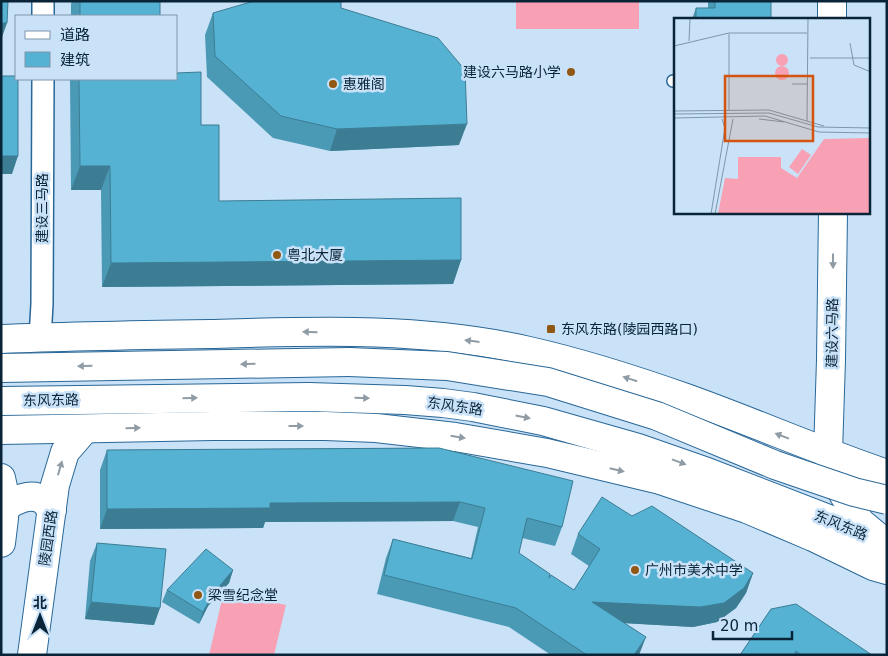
<svg xmlns="http://www.w3.org/2000/svg" width="888" height="656" viewBox="0 0 888 656" font-family="'DejaVu Sans','Noto Sans SC',sans-serif">
<style>
.garden{fill:#f8a1b4}
.lines{fill:none;stroke-linecap:round;stroke-linejoin:round}
.lane-casing{stroke:#296797;stroke-width:14}
.street-casing{stroke:#296797;stroke-width:24}
.secondary-casing{stroke:#296797;stroke-width:30}
.primary-casing{stroke:#296797;stroke-width:30}
.highway-casing{stroke:#296797;stroke-width:30}
.lane{stroke:#fff;stroke-width:11}
.street{stroke:#fff;stroke-width:21}
.secondary{stroke:#fff;stroke-width:28}
.primary{stroke:#fff;stroke-width:28}
.highway{stroke:#fff;stroke-width:28}
.highway-bridge-casing{stroke:#296797;stroke-width:30;stroke-linecap:butt}
.highway-bridge{stroke:#fff;stroke-width:28}
.wall{fill:#4a99b5}
.shaded-wall{fill:#3c7d94}
.building{fill:#56b2d3;stroke:#3c7d94}
.oneway{fill:#909ca5}
.poi-dot{fill:#915813;stroke:#cae2f8;stroke-width:2}
.labels{text-anchor:middle;dominant-baseline:central;stroke-width:5;stroke-linejoin:round;paint-order:stroke}
.poi-label{font-size:14px;fill:#092337;stroke:#cae2f8;text-anchor:start}
.street-label{font-size:14px;fill:#092337;stroke:#cae2f8}
.inset-road{fill:none;stroke:#7d96ab;stroke-width:1}
.view{fill:#d25410;fill-opacity:0.15;stroke:#d25410;stroke-width:2.5}
.inset-edge{fill:none;stroke:#092337;stroke-width:2.5}
</style>
<rect width="100%" height="100%" fill="#cae2f8"/>
<g class="garden">
<rect x="516" y="1" width="123" height="28"/>
<polygon points="224,591 286,605 274,655 209,655"/>
</g>
<g class="lines">
<defs>
<polyline id="lane" points="673,81 676,81"/>
<g id="street">
<polyline points="43,16 43,1"/>
<polyline points="40,338 42,304 43,79"/>
</g>
<g id="secondary">
<polyline points="832,1 832,19"/>
<polyline points="833,212 831,360 828,453 835,480 860,522 883,541"/>
<polyline points="1,478 5,497 4,518 1,543"/>
<path d="M4,508C14,500 31,492 43,500C46,502 49,507 52,510"/>
<polyline points="32,655 55,485 65,452 85,429"/>
</g>
<path id="primary" d="M1,339C71,336 141,335 211,334C316,331 425,327 529,351C582,363 635,380 686,398C753,422 819,451 887,474"/>
<g id="highway">
<polyline points="1,368 349,362"/>
<polyline points="1,401 309,397 405,400 443,403 473,407 543,421 638,448 707,472 839,523 887,544"/>
<polyline points="1,430 213,426 325,426 376,428 455,437 547,453 660,480 747,509 813,537 873,566 887,570"/>
</g>
</defs>
<use href="#lane" class="lane-casing"/>
<use href="#street" class="street-casing"/>
<use href="#secondary" class="secondary-casing"/>
<use href="#primary" class="primary-casing"/>
<use href="#highway" class="highway-casing"/>
<use href="#lane" class="lane"/>
<use href="#street" class="street"/>
<use href="#secondary" class="secondary"/>
<use href="#primary" class="primary"/>
<use href="#highway" class="highway"/>
<defs>
<polyline id="highway-bridge" points="349,362 447,366 548,382 657,416 775,465 854,492 887,500"/>
</defs>
<use href="#highway-bridge" class="highway-bridge-casing"/>
<use href="#highway-bridge" class="highway-bridge"/>
</g>
<g class="wall">
<polygon points="72,1 160,1 160,16 71,16 71,4"/>
<polygon points="708,1 771,1 771,19 692,19 696,8 708,8"/>
<polygon points="341,8 459,145 330,151 273,138 207,77 205,35 213,13"/>
<polygon points="70,79 176,79 201,125 219,201 461,260 453,284 102,287 101,190 71,190"/>
<polygon points="439,448 562,527 555,546 522,538 519,553 549,578 574,590 589,566 571,554 578,534 632,516 753,573 746,593 736,608 717,622 693,627 625,623 639,655 551,655 509,627 377,594 386,558 393,539 471,558 478,527 453,521 265,522 263,528 100,529 100,470 107,450"/>
<polygon points="97,543 154,625 85,619 90,561"/>
<polygon points="233,570 229,583 208,606 199,624 162,602 167,590"/>
<polygon points="771,609 872,655 740,655"/>
</g>
<g class="shaded-wall">
<polygon points="1,23 7,23 1,40"/>
<polygon points="467,124 459,145 330,151 337,129"/>
<polygon points="1,156 18,156 12,174 1,174"/>
<polygon points="80,166 110,166 101,190 71,190"/>
<polygon points="461,260 453,284 102,287 111,263"/>
<polygon points="460,502 453,521 265,522 263,528 100,529 107,509 270,503"/>
<polygon points="233,570 229,583 208,606 199,624 203,612 213,594"/>
<polygon points="753,573 746,593 736,608 717,622 693,627 585,621 592,602"/>
<polygon points="91,602 160,608 154,625 85,619"/>
<polygon points="646,637 639,655 634,655"/>
</g>
<g class="building">
<polygon points="1,1 8,1 7,23 1,23"/>
<rect x="80" y="1" width="80" height="15"/>
<polygon points="254,1 341,1 341,8 438,38 465,70 467,124 337,129 281,116 215,56 213,13"/>
<polygon points="715,1 771,1 771,19 696,19 696,8 715,8"/>
<polygon points="201,72 201,125 219,125 219,201 461,198 461,260 111,263 110,166 80,166 79,79 176,79 176,73"/>
<polygon points="1,76 16,76 16,79 18,79 18,156 1,156"/>
<polygon points="439,448 573,481 562,527 527,518 519,553 550,574 549,578 551,575 574,590 600,549 578,534 602,497 632,516 652,506 753,573 744,588 724,603 700,607 592,602 646,637 634,655 587,655 516,608 384,575 393,539 472,559 485,508 460,502 270,503 270,508 107,509 107,450"/>
<polygon points="97,543 166,549 160,608 91,602"/>
<polygon points="206,549 233,570 213,594 203,612 167,590"/>
<polygon points="796,604 872,655 801,655 796,651 794,655 740,655 771,609"/>
</g>
<defs><path id="oneway-solid" d="M-6-.8H1V-3.2L6.5 0L1 3.2V.8H-6Z" transform="scale(1.25)"/></defs>
<g class="oneway">
<use href="#oneway-solid" transform="translate(833 261) rotate(90)"/>
<use href="#oneway-solid" transform="translate(310 332) rotate(-179)"/>
<use href="#oneway-solid" transform="translate(472 341) rotate(-173)"/>
<use href="#oneway-solid" transform="translate(248 364) rotate(179)"/>
<use href="#oneway-solid" transform="translate(85 366) rotate(179)"/>
<use href="#oneway-solid" transform="translate(630 379) rotate(-163)"/>
<use href="#oneway-solid" transform="translate(190 398) rotate(-1)"/>
<use href="#oneway-solid" transform="translate(362 398) rotate(1)"/>
<use href="#oneway-solid" transform="translate(523 417) rotate(11)"/>
<use href="#oneway-solid" transform="translate(296 426)"/>
<use href="#oneway-solid" transform="translate(133 428) rotate(-1)"/>
<use href="#oneway-solid" transform="translate(782 436) rotate(-159)"/>
<use href="#oneway-solid" transform="translate(458 437) rotate(9)"/>
<use href="#oneway-solid" transform="translate(679 462) rotate(20)"/>
<use href="#oneway-solid" transform="translate(60 468) rotate(-74)"/>
<use href="#oneway-solid" transform="translate(617 470) rotate(13)"/>
</g>
<g class="poi-dot">
<circle cx="571" cy="72" r="5"/>
<circle cx="333" cy="84" r="5"/>
<circle cx="277" cy="255" r="5"/>
<rect x="546" y="324" width="10" height="10" rx="2.5"/>
<circle cx="635" cy="570" r="5"/>
<circle cx="198" cy="595" r="5"/>
</g>
<g class="labels">
<g class="poi-label">
<text x="561" y="72" text-anchor="end">建设六马路小学</text>
<text x="343" y="84">惠雅阁</text>
<text x="287" y="255">粤北大厦</text>
<text x="561" y="329">东风东路(陵园西路口)</text>
<text x="645" y="570">广州市美术中学</text>
<text x="208" y="595">梁雪纪念堂</text>
</g>
<g class="street-label">
<text transform="translate(42 208) rotate(-90)">建设三马路</text>
<text transform="translate(832 333) rotate(-89)">建设六马路</text>
<text transform="translate(51 400) rotate(-1)">东风东路</text>
<text transform="translate(455 406) rotate(8)">东风东路</text>
<text transform="translate(841 525) rotate(22)">东风东路</text>
<text transform="translate(48 538) rotate(-82)">陵园西路</text>
</g>
</g>
<g transform="translate(674 18)">
<rect width="196" height="196" fill="#cae2f8"/>
<path d="M196,120V196H44L51,160L64,161V139H107V150L123,160L150,121Z" fill="#f8a1b4"/>
<path d="M102 42a6 6 0 1 1 12 0a6 6 0 1 1-12 0ZM101 55a7 7 0 1 1 14 0a7 7 0 1 1-14 0ZM128,131L137,137L124,156L115,149Z" fill="#f8a1b4"/>
<path class="inset-road" d="M15,23L16,1M176,25L180,47L197,54M0,28L55,15H133M136,40H197M118,66H134M55,92V16M0,93L95,92L150,108M0,96L95,95L144,109L197,110M0,100L91,98L145,114L197,115M85,101L110,104M133,103L134,1M37,196L51,110L48,101M41,196L59,101"/>
<path class="view" d="M51,58H139V123H51Z"/>
<rect width="196" height="196" class="inset-edge"/>
</g>
<rect width="888" height="656" fill="none" stroke="#092337" stroke-width="5"/>
<rect x="15" y="15" width="162" height="65" fill="#cae2f8" stroke="#7d96ab"/>
<rect x="25" y="31" width="25" height="8" fill="#ffffff" stroke="#7d96ab"/>
<text x="60" y="40" font-size="15" fill="#092337">道路</text>
<rect x="25" y="52" width="25" height="15" fill="#56b2d3" stroke="#7d96ab"/>
<text x="60" y="65" font-size="15" fill="#092337">建筑</text>
<g transform="translate(40 616)" stroke="#cae2f8" stroke-width="4" paint-order="stroke">
<path d="M0-4L9 19L0 12L-9 19Z" fill="#092337"/>
<text y="-8" font-size="14" font-weight="bold" text-anchor="middle" fill="#092337">北</text>
</g>
<path d="M713 631v8h79v-8" fill="none" stroke="#092337" stroke-width="2.5"/>
<text x="720" y="631" font-size="15" fill="#092337" stroke="#cae2f8" stroke-width="4" paint-order="stroke">20 m</text>
</svg>
